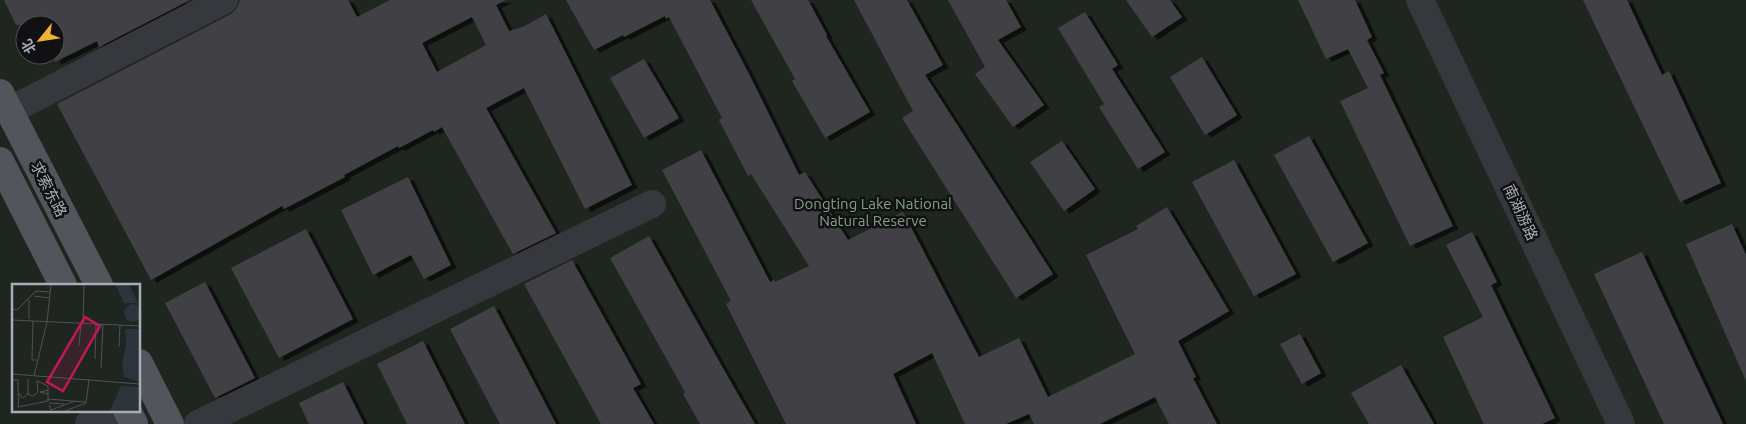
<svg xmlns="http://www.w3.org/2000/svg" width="1746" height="424" viewBox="0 0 1746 424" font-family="Ubuntu,'Noto Sans SC',sans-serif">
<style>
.green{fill:#1e261f;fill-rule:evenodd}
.building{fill:#404145;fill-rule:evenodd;filter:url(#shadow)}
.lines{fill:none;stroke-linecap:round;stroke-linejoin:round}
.minor{stroke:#37383d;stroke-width:28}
.major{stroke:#53555c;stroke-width:28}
.labels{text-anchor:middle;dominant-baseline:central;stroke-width:5;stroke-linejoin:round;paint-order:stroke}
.street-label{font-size:15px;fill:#a8adb8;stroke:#111113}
.park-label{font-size:15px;fill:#7fa381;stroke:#111113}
.inset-road{fill:none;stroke:#505258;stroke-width:1}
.view{fill:#c2185b;fill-opacity:0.15;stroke:#c2185b;stroke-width:2.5}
.inset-edge{fill:none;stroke:#a8adb8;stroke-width:2.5}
</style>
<defs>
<filter id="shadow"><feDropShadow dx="5.5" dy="3" stdDeviation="0" flood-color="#0009"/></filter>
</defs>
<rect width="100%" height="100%" fill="#161618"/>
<path class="green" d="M0,0H1746V424H0ZM25,25H55V55H25ZM14,285H139V410H14Z"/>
<g class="building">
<polygon points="4,0 190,0 99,47 97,41 55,62 55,25 16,25"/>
<path d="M240,0H348L357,17L390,0H506L496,5L509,31L523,27L546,14L632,185L585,209L524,88L486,108L556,233L513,254L442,127L434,132L433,130L399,148L398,146L344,175L345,177L284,209L282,206L151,280L57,104L231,14L237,8ZM472,17L486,45L437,72L422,43Z"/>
<polygon points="566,0 710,0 749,74 799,175 805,172 848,240 903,212 979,357 1019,338 1048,397 1135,354 1086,255 1138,229 1136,226 1167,207 1229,311 1178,341 1196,377 1193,378 1217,424 1169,424 1155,397 1100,424 1034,424 1029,414 1006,424 965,424 932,353 893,374 916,424 786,424 726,304 731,301 662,170 701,150 770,282 774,280 775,282 809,266 751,174 748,176 719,120 722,118 669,17 666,19 665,16 624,37 623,35 594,50"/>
<polygon points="751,0 808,0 827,35 826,36 870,112 825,138 792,81 795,79"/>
<polygon points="854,0 907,0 943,65 925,75 1053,274 1016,298 902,118 913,111"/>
<polygon points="948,0 1006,0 1021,27 998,40 1044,105 1013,127 975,74 985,67"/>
<polygon points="1126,0 1170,0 1182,17 1152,37"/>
<polygon points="1298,0 1355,0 1372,37 1367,40 1384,73 1380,75 1453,226 1410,246 1340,101 1368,88 1348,49 1326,59"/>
<polygon points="1583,0 1627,0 1662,75 1669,71 1721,183 1680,202"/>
<polygon points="1085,12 1118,65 1112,69 1165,152 1138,169 1099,107 1104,104 1058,28"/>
<polygon points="1202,57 1237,115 1205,135 1170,77"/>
<polygon points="644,59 679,118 644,138 610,78"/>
<polygon points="1309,136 1368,243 1333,262 1274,155"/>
<polygon points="1062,141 1095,189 1064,211 1030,162"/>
<polygon points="1234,160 1296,274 1254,296 1192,182"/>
<polygon points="408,177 451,265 424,279 411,255 373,275 341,210"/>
<polygon points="1732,224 1746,255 1746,381 1686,244"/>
<polygon points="306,229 353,319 279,358 231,268"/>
<polygon points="1472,232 1497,282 1491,285 1555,418 1542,424 1484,424 1443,337 1483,317 1446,245"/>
<polygon points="649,236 724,370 755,424 700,424 683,394 685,392 610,258"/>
<polygon points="1642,252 1723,424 1664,424 1594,274"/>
<polygon points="572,260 641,384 633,388 654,424 601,424 524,284"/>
<polygon points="205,282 255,378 215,398 165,303"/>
<polygon points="494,306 556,424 500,424 450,329"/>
<polygon points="1300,334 1321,373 1302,384 1280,344"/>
<polygon points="423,341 427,349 465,424 407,424 377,364"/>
<polygon points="1401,365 1434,424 1369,424 1351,393"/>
<polygon points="343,382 364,424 309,424 299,403"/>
</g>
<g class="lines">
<g class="minor">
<polyline points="1420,0 1621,424"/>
<polyline points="9,111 224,0"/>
<polyline points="89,424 114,410"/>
<polyline points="198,424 652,204"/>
</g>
<g class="major">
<polyline points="0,93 99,285"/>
<polyline points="0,161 63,285"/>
<polyline points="139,363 170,424"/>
<polyline points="127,410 134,424"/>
</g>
</g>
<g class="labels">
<g class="street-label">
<text transform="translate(49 189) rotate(63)">求索东路</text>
<text transform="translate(1521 212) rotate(65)">南湖游路</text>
</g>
<g class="park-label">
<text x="873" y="203">Dongting Lake National<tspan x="873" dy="17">Natural Reserve</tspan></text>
</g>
</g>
<g transform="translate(12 284)">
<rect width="128" height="128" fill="#161618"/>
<path d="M0,0H127V127H0Z" fill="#1e261f"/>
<path d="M103,0H117L126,19H112ZM112 29a9 9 0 1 1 18 0a9 9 0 1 1-18 0ZM113,45H127V98L112,93L110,79L114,61ZM109,102L127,103V127H98Z" fill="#2c353c"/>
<path class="inset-road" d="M22,12L37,14M0,25L5,26L24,7L37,8M17,35V16M0,36L128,42M21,37L20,76H25M71,39L72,0M67,62L69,39M107,63L108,41M83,75L84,40M89,84L91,40M0,90L128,100M22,92L35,38L39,0M0,96H6V108L11,114L16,110V95M36,110L28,108L36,106M5,111L7,110L6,123L36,117V102L25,97L26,108L21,112L16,110M36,115L73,118M37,119L52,120M37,121L39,126L63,117M53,127L74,119L77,96"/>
<path class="view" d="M73,33L88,42L51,107L35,98Z"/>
<rect width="128" height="128" class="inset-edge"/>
</g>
<g transform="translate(40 40) rotate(240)"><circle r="24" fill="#111113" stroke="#4d4f55"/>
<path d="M0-4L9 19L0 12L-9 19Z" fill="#f2b134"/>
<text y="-8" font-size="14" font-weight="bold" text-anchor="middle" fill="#a8adb8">北</text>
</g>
</svg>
